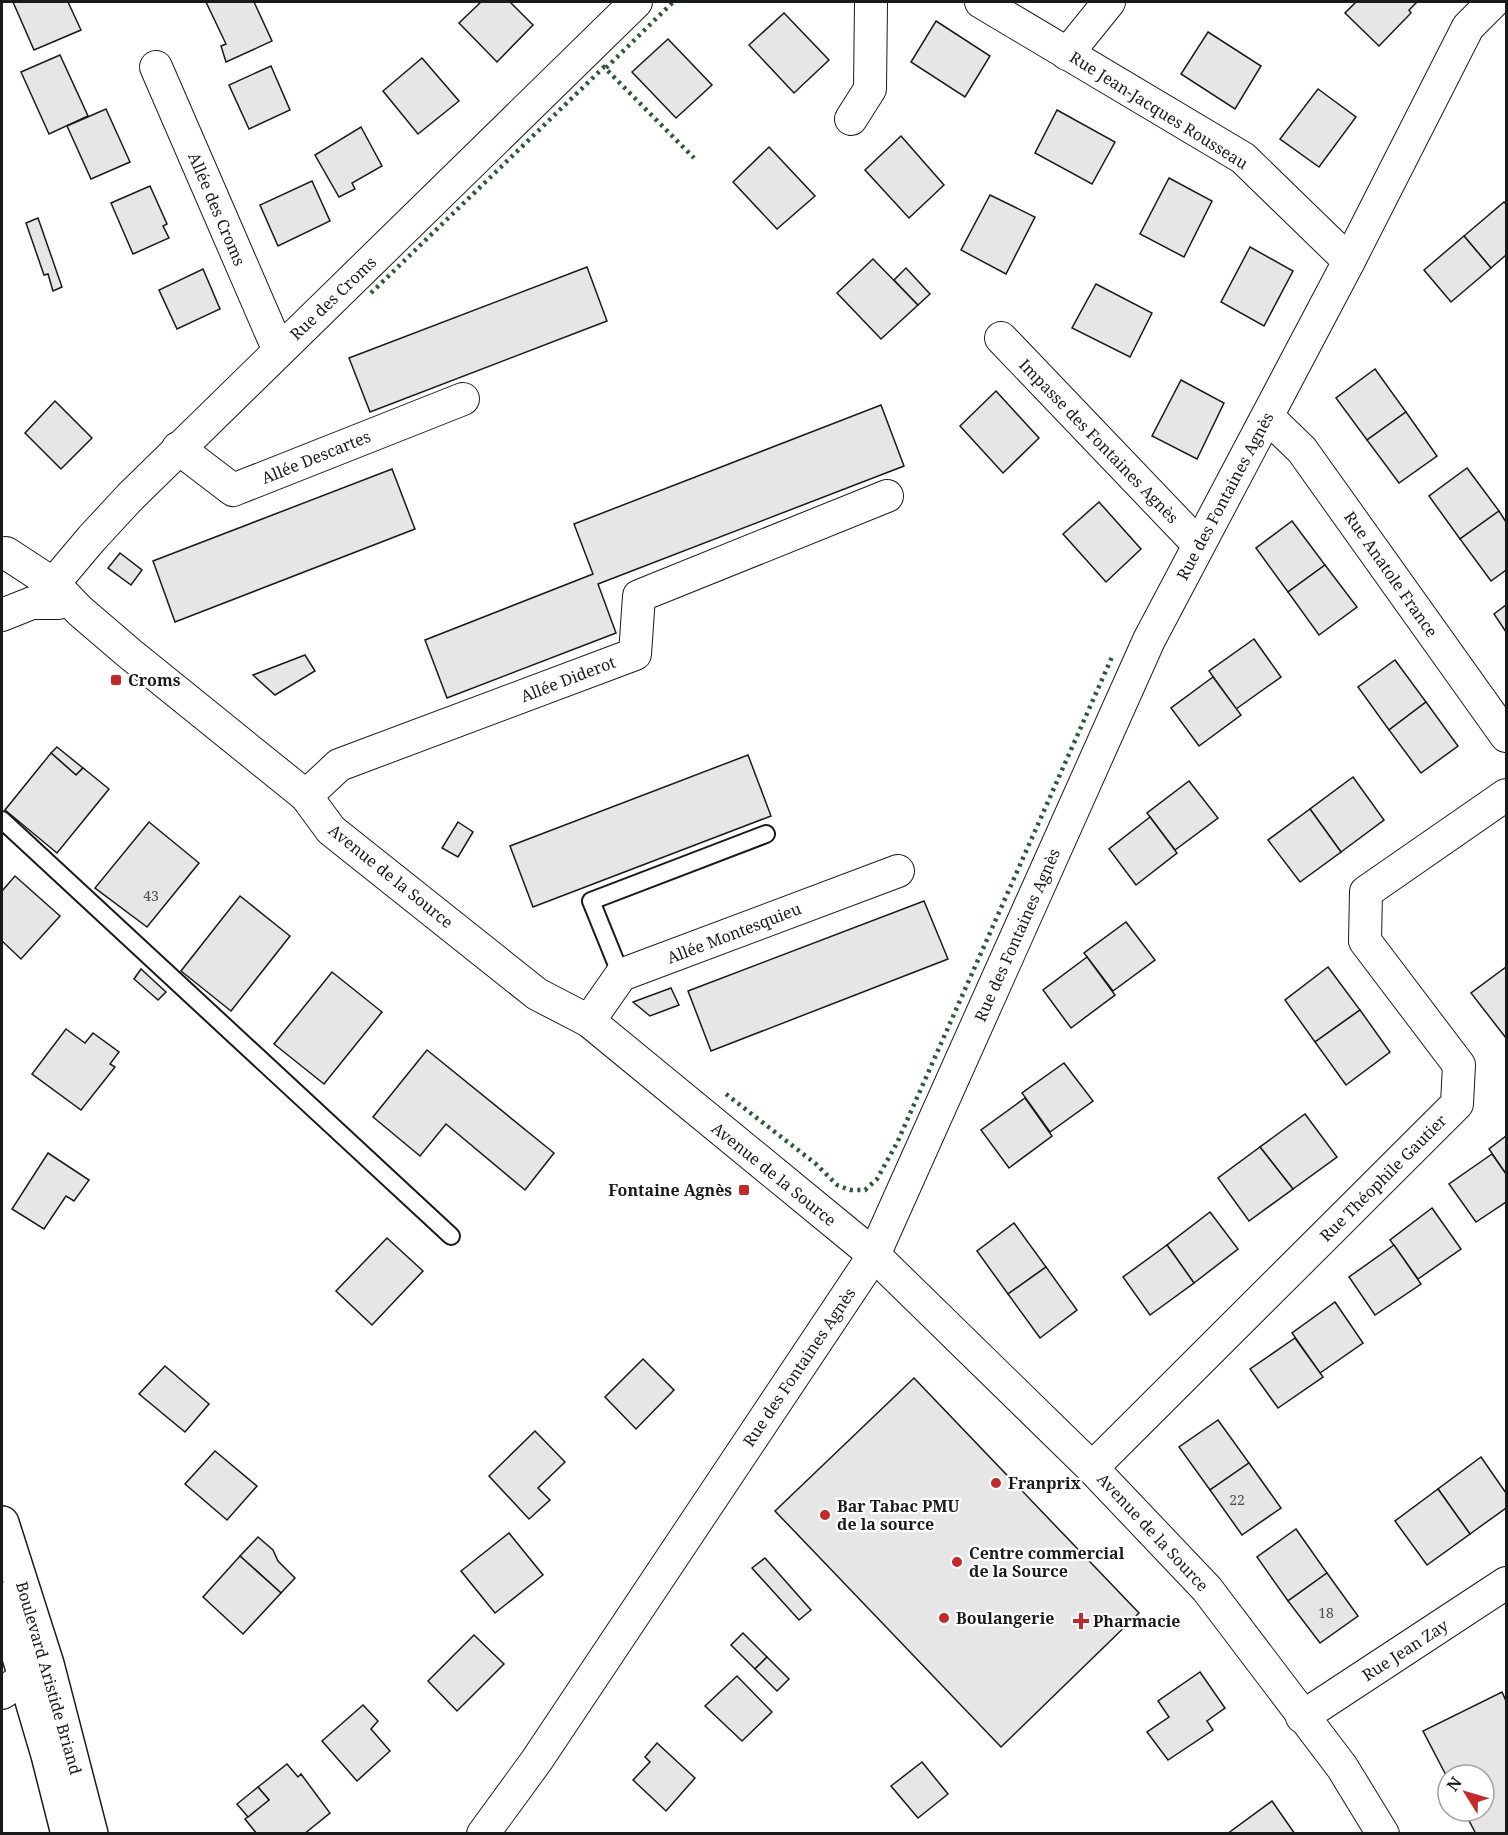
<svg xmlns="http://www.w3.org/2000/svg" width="1508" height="1835" viewBox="0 0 1508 1835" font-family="'Noto Serif',serif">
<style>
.building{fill:#e6e6e6;stroke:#1a1a1a;stroke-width:1.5}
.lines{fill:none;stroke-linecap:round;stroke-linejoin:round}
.lane-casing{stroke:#1a1a1a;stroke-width:20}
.street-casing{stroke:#1a1a1a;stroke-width:34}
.secondary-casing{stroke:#1a1a1a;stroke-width:36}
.lane{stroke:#fff;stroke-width:16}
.street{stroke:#fff;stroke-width:32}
.secondary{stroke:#fff;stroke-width:33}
.hedge{stroke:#2b5a34;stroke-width:4.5;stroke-dasharray:3 4.5;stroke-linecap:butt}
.poi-dot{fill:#c62828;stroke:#fff;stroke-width:2}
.labels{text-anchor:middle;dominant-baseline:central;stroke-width:4.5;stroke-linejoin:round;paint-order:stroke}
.number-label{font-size:14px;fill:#4d4d4d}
.street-label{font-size:16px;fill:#1a1a1a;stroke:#fff}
.poi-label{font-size:16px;font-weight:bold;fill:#1a1a1a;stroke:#fff;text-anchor:start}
</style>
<rect width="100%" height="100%" fill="#fff"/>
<g class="building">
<polygon points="13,2 68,2 81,30 34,50"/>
<polygon points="206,2 254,2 272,41 226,62 221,46 226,44"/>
<polygon points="481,2 510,2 533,25 497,62 459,23"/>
<polygon points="1356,2 1417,2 1409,10 1411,13 1379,46 1345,13"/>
<polygon points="784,13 829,60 794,93 749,45"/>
<polygon points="936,21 990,56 965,97 911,62"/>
<polygon points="1208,32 1261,66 1235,109 1181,74"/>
<polygon points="668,39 712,85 676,118 632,72"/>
<polygon points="60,55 88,116 49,134 21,72"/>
<polygon points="422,58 459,101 418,134 383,91"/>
<polygon points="271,66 290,110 249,129 229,85"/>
<polygon points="1318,89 1356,117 1319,167 1280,139"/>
<polygon points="106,109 130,162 91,179 67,126"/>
<polygon points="1057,110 1115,142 1092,184 1035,153"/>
<polygon points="361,127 382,166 352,183 355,189 339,197 315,155"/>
<polygon points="901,136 944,185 909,218 865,170"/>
<polygon points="769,147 815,196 777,229 733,182"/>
<polygon points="1169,178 1212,201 1184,257 1140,234"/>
<polygon points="312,181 330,221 278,246 260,205"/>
<polygon points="150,186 167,224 163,226 169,238 133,254 111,203"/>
<polygon points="990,195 1035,217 1006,274 961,250"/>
<polygon points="1504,202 1506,204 1506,255 1491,268 1464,236"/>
<polygon points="38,218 62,287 53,291 48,274 44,275 26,223"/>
<polygon points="1464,236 1491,268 1451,302 1424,270"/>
<polygon points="1250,247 1293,271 1264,326 1221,302"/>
<polygon points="873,259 918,305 881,339 837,293"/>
<polygon points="587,267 607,321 370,412 349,358"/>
<polygon points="906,268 930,294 918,305 894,280"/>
<polygon points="203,269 220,309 177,329 159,290"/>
<polygon points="1096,284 1152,313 1130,357 1072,328"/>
<polygon points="1375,369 1406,412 1367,440 1336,398"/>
<polygon points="1181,380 1224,403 1197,459 1152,436"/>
<polygon points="996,391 1039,438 1003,473 960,426"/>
<polygon points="55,401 92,438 61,469 25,433"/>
<polygon points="881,405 904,466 598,584 616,633 447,698 425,640 593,574 574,524"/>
<polygon points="1406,412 1437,456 1399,483 1367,440"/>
<polygon points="1467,468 1499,511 1460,539 1429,496"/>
<polygon points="392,469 415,529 175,622 153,561"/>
<polygon points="1099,502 1141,549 1106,582 1063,534"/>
<polygon points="1499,511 1506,522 1506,570 1491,581 1460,539"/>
<polygon points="1292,521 1325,565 1288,592 1256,548"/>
<polygon points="120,553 142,570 131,585 108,568"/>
<polygon points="1325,565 1357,607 1319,635 1288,592"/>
<polygon points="1506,605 1506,632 1494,614"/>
<polygon points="1254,639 1281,677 1236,709 1209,671"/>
<polygon points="305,655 315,671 275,695 253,675"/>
<polygon points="1395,660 1426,702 1389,730 1358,687"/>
<polygon points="1213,677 1241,715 1199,746 1171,708"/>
<polygon points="1426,702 1458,746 1421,773 1389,730"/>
<polygon points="57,747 83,768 76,775 51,753"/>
<polygon points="51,753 76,775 83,768 109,789 57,853 5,810"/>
<polygon points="748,755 771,816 533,907 510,846"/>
<polygon points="1353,777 1384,820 1341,852 1310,809"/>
<polygon points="1189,781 1218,818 1175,850 1147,813"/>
<polygon points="1310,809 1341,852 1300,882 1268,840"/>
<polygon points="1150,817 1177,853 1136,885 1109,849"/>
<polygon points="149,822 199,863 147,927 95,888"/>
<polygon points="458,822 473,832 458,857 442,848"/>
<polygon points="15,876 60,916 21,959 2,941 2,891"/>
<polygon points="240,896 290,936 231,1011 181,971"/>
<polygon points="924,901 948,959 711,1051 688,991"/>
<polygon points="1126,922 1155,960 1113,991 1084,953"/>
<polygon points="1087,957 1115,995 1071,1028 1043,990"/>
<polygon points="1328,967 1360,1010 1315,1042 1285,1000"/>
<polygon points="1506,967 1506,1038 1471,993"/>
<polygon points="141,969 166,992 158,1000 134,979"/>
<polygon points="332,972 382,1012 324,1084 274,1044"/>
<polygon points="671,988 679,1005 650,1016 633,1002"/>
<polygon points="1360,1010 1390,1052 1346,1085 1315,1042"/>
<polygon points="66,1029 85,1043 93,1033 119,1052 110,1064 115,1067 81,1110 32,1074"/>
<polygon points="427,1050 554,1153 525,1190 446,1124 420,1156 373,1117"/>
<polygon points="1064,1063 1093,1101 1050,1132 1022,1093"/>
<polygon points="1025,1098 1052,1136 1009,1168 981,1130"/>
<polygon points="1305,1114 1337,1157 1293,1189 1260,1147"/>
<polygon points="1506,1136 1506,1174 1489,1149"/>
<polygon points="1260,1147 1293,1189 1249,1221 1218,1178"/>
<polygon points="48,1153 89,1180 74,1201 66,1196 44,1229 12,1209"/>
<polygon points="1492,1154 1506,1174 1506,1202 1476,1222 1449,1184"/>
<polygon points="1432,1208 1461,1249 1418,1279 1390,1240"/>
<polygon points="1210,1212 1238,1249 1194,1283 1167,1245"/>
<polygon points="1014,1223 1046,1267 1008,1294 977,1251"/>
<polygon points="387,1238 423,1271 372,1325 336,1291"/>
<polygon points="1167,1245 1194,1283 1150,1315 1123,1277"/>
<polygon points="1394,1245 1421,1284 1375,1315 1349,1277"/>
<polygon points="1046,1267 1077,1310 1040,1338 1008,1294"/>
<polygon points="1335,1302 1363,1343 1320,1373 1292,1333"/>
<polygon points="1295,1338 1323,1377 1278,1408 1250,1369"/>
<polygon points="643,1359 674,1390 636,1429 605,1397"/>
<polygon points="165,1366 209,1404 185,1432 139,1394"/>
<polygon points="914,1378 1139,1613 1001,1747 775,1511"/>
<polygon points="1218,1420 1249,1463 1210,1490 1179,1447"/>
<polygon points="535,1431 565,1462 538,1488 550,1500 529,1519 489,1476"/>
<polygon points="215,1451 257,1486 227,1520 185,1484"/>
<polygon points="1481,1457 1506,1493 1506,1508 1470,1534 1438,1489"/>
<polygon points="1249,1463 1281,1508 1242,1535 1210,1490"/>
<polygon points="1438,1489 1470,1534 1427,1565 1395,1521"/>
<polygon points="1296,1529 1327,1573 1288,1601 1257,1557"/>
<polygon points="509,1533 543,1575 495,1613 461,1571"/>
<polygon points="258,1537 273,1550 278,1561 295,1578 281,1593 240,1556"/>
<polygon points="240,1556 281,1593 243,1634 203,1597"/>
<polygon points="765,1558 811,1610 799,1620 752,1568"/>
<polygon points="1327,1573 1358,1616 1320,1643 1288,1601"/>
<polygon points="743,1633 767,1657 755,1669 731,1645"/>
<polygon points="474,1635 504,1664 457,1711 428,1681"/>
<polygon points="767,1657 789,1679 777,1691 755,1669"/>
<polygon points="1200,1672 1225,1708 1207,1721 1213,1730 1168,1760 1147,1732 1169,1717 1158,1701"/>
<polygon points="737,1676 772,1712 742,1741 705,1706"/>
<polygon points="1502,1692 1506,1701 1506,1834 1476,1834 1464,1811 1484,1811 1484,1775 1448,1775 1448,1779 1423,1731"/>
<polygon points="363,1705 378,1721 371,1729 390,1751 357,1781 322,1741"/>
<polygon points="657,1743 695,1778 666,1811 633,1780 650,1762 645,1757"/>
<polygon points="922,1762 948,1794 918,1818 891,1786"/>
<polygon points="287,1764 298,1777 301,1774 330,1813 304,1834 257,1834 245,1819 269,1800 258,1787"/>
<polygon points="258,1787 269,1800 248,1817 237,1804"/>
<polygon points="1272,1801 1295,1834 1227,1834"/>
</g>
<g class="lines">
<defs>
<g id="lane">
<polyline points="2,820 451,1236"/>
<polyline points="621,975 591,901 766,834"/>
</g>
<g id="street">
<polyline points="981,2 1243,158 1349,261"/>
<polyline points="1067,54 1109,2"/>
<polyline points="156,67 279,351"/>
<polyline points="851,119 870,89 871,2"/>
<polyline points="1001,338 1198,544"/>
<polyline points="1268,417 1302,450 1506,736"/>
<polyline points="178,448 233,490 463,399"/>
<polyline points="6,553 55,585 80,611 129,653 306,796 331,830 537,994 589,1021 874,1255 1092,1468 1207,1589 1342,1767 1383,1834"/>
<polyline points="38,602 92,538 130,497 636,2"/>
<polyline points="2,615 32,603 58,603"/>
<polyline points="306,796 339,765 635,654 639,596 887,496"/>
<polyline points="589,1021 621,975 898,871"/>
<polyline points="1092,1468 1457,1104 1459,1065 1365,941 1366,892 1506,795"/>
<polyline points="2,1693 46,1664"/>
<polyline points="1302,1717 1506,1583"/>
<polyline points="483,1834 537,1760 874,1255 1149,640 1349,261 1468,27 1493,2"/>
</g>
<g id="secondary">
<polyline points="2,1523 47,1664 91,1834"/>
<polyline points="2,1599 48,1755 68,1834"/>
</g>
</defs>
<use href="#lane" class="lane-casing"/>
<use href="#street" class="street-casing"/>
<use href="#secondary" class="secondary-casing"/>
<use href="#lane" class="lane"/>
<use href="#street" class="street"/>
<use href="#secondary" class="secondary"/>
<g class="hedge">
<polyline points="606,68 673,2"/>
<polyline points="371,293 604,67 694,158"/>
<polyline points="726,1094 816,1164 837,1185 850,1190 865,1190 877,1179 897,1143 1112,657"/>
</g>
</g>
<g class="poi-dot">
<rect x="110" y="674" width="12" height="12" rx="3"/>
<rect x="738" y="1184" width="12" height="12" rx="3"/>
<circle cx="996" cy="1483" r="6"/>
<circle cx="825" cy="1515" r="6"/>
<circle cx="957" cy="1562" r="6"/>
<circle cx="944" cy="1618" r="6"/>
<path d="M1078 1612h6v6h6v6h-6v6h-6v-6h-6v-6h6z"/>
</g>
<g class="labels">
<g class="number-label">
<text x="151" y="895">43</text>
<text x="1237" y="1499">22</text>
<text x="1326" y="1612">18</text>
</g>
<g class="street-label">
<text transform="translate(1159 110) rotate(32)">Rue Jean-Jacques Rousseau</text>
<text transform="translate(217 209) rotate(67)">Allée des Croms</text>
<text transform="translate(333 298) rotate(-44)">Rue des Croms</text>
<text transform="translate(1099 441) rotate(46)">Impasse des Fontaines Agnès</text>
<text transform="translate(316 457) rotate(-22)">Allée Descartes</text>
<text transform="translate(1225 496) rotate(-62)">Rue des Fontaines Agnès</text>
<text transform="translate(1391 574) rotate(55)">Rue Anatole France</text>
<text transform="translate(568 679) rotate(-21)">Allée Diderot</text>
<text transform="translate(391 876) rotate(39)">Avenue de la Source</text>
<text transform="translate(734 933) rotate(-21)">Allée Montesquieu</text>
<text transform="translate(1017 935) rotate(-66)">Rue des Fontaines Agnès</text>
<text transform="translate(774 1174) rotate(39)">Avenue de la Source</text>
<text transform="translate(1383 1178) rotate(-45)">Rue Théophile Gautier</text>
<text transform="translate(799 1367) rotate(-56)">Rue des Fontaines Agnès</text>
<text transform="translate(1153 1532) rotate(47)">Avenue de la Source</text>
<text transform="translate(1405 1650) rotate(-33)">Rue Jean Zay</text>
<text transform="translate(49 1678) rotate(74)">Boulevard Aristide Briand</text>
</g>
<g class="poi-label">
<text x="128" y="680">Croms</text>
<text x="732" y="1190" text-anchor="end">Fontaine Agnès</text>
<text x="1008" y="1483">Franprix</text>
<text x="837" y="1506">Bar Tabac PMU<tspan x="837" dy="18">de la source</tspan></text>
<text x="969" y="1553">Centre commercial<tspan x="969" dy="18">de la Source</tspan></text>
<text x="956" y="1618">Boulangerie</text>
<text x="1093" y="1621">Pharmacie</text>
</g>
</g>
<rect width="1508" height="1835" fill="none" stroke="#1a1a1a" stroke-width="6"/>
<g transform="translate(1466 1793) rotate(307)"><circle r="28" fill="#ffffff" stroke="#a3a3a3" stroke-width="1.5"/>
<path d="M0-4.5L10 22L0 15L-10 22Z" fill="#c62828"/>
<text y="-9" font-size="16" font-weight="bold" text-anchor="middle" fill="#1a1a1a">N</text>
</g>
</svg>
